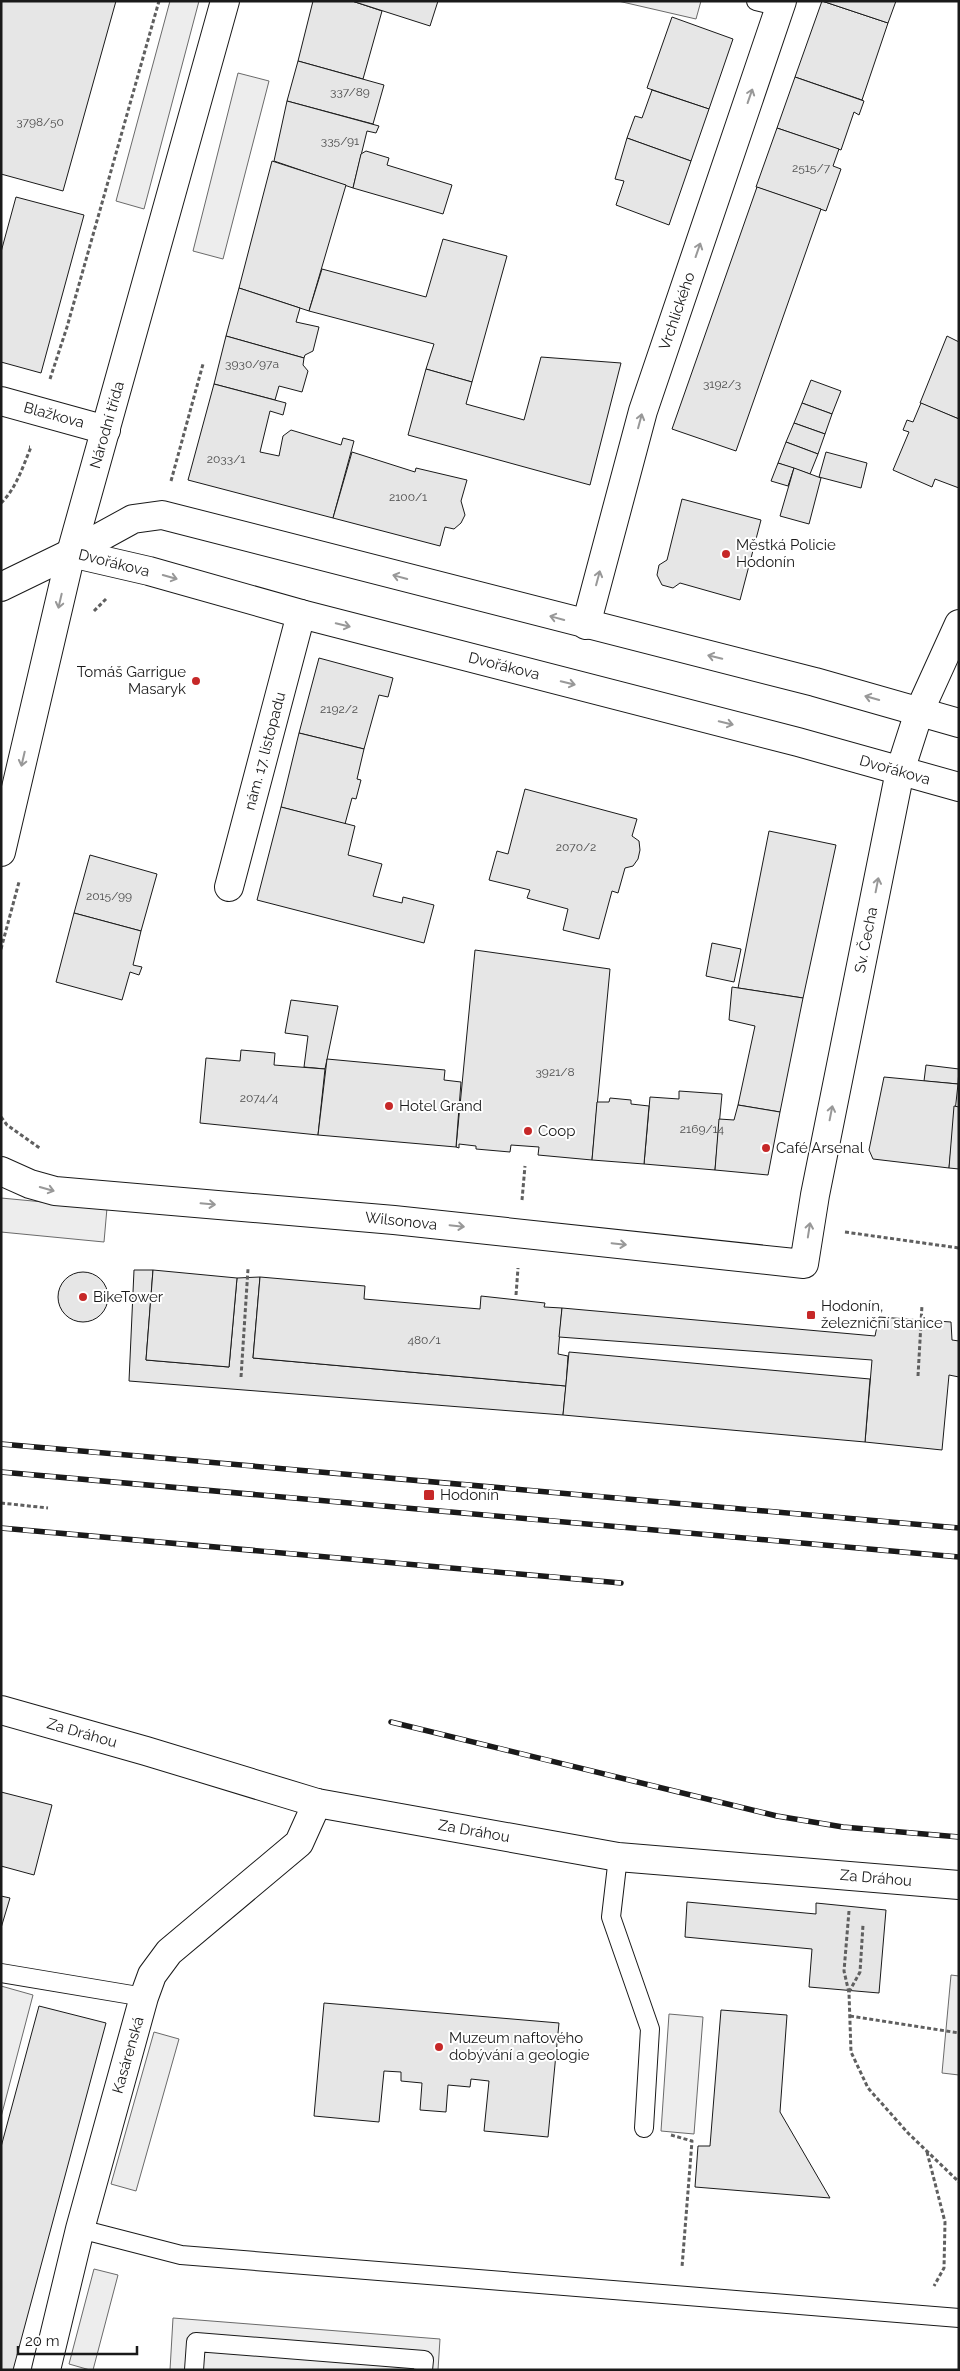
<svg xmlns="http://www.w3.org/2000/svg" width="960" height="2371" viewBox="0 0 960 2371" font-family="Raleway,sans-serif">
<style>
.parking{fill:#ededed;stroke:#6a6a6a}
.building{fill:#e6e6e6;stroke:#1a1a1a}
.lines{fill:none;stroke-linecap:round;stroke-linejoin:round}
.lane-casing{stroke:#1a1a1a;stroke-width:20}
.street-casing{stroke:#1a1a1a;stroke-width:30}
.secondary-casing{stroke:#1a1a1a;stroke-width:30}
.path{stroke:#5f5f5f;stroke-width:3;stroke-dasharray:4 2.5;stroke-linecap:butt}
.lane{stroke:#fff;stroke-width:18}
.street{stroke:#fff;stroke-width:28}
.secondary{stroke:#fff;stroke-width:28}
.rail-casing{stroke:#1a1a1a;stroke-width:5.5}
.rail{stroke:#fff;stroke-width:4;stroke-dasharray:11;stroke-linecap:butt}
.oneway{stroke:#989898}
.poi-dot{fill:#c62828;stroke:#fff;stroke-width:2}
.labels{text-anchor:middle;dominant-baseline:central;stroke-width:4;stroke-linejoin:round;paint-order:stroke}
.number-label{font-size:12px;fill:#4d4d4d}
.street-label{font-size:15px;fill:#1a1a1a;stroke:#fff}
.poi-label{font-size:15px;fill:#1a1a1a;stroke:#fff;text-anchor:start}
</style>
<rect width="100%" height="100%" fill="#fff"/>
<g class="parking">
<polygon points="170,1 199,1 144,209 116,201"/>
<polygon points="618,1 701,1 696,19"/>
<polygon points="238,73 269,81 223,259 193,251"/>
<polygon points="1,1198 107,1208 104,1242 1,1232"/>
<polygon points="951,1975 959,1976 959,2075 942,2073"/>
<polygon points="1,1986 33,1995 1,2117"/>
<polygon points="669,2014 703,2017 694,2134 661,2131"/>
<polygon points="154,2032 179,2039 136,2191 111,2184"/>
<polygon points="94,2269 118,2275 93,2370 90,2370 69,2364"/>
<polygon points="173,2318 440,2339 438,2370 170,2370"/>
</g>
<g class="building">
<polygon points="1,1 116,1 63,191 1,174"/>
<polygon points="313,1 352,1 382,11 363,79 298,61"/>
<polygon points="352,1 438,1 430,26"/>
<polygon points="822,1 888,23 862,100 795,77"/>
<polygon points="822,1 896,1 888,23"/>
<polygon points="672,17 733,39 709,109 647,88"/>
<polygon points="298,61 384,85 373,124 287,101"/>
<polygon points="795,77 864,101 859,115 854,112 841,150 777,128"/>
<polygon points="652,90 709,109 691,161 627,138 635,116 642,118"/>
<polygon points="287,101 379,126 376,133 367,131 353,188 274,161"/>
<polygon points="777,128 839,149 833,166 841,169 826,211 756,187"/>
<polygon points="627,138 691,161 669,225 616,205 624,181 615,179"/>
<polygon points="366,151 389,158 387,165 452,185 443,214 353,188 361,154"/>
<polygon points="272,161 346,185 309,311 239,288"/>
<polygon points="757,187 821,209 736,451 672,429"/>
<polygon points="16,197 84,215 41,373 1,362 1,252"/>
<polygon points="443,239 507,256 472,382 426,369 434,344 309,311 322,269 426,297"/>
<polygon points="239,288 300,308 296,322 319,327 313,351 305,355 304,358 226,336"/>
<polygon points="226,336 304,358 303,365 308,371 302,392 279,386 275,400 214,384"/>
<polygon points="947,336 959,342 959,419 920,403"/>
<polygon points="541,357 621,363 590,485 408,435 426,369 472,382 466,404 524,420"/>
<polygon points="811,380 841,391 832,414 802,403"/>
<polygon points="214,384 286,403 283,415 270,411 260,452 279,456 283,436 291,430 341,445 343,438 354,441 333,518 188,480"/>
<polygon points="802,403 832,414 825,434 794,423"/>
<polygon points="921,403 959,419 959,488 935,479 932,487 893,470 909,432 903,430 907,420 913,422"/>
<polygon points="794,423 825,434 818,454 786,442"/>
<polygon points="786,442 818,454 810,474 778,463"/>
<polygon points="352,452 415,472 416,468 467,480 461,501 465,515 461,523 454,529 445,527 440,546 333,518"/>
<polygon points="826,452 867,463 861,488 819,477"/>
<polygon points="778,463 794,468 788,486 771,481"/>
<polygon points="794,468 821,478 809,524 780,516"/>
<polygon points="682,499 761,520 740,600 680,583 673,588 662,585 657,575 659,565 667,560"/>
<polygon points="319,658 393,678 388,697 379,695 364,749 299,733"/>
<polygon points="299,733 364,749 357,779 361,780 356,799 352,798 345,824 281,807"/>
<polygon points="525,789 637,819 632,836 639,841 640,850 638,859 633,866 625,868 618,893 612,891 599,939 563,930 568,909 527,898 530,890 489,880 497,851 508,854"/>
<polygon points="281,807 355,826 348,855 382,864 373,896 402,903 403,897 434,905 424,943 257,900"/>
<polygon points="769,831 836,845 803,998 738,988"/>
<polygon points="90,855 157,874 141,931 74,913"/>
<polygon points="74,913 141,931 133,965 142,967 139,975 130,972 122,1000 56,982"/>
<polygon points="712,943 741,949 734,982 706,976"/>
<polygon points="475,950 610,969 592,1160 538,1155 539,1147 511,1145 510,1152 476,1149 476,1146 459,1144 459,1148 456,1147"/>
<polygon points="732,987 803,998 780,1112 738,1105 755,1026 729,1020"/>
<polygon points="291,1000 338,1006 325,1069 304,1067 308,1036 285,1033"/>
<polygon points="241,1050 275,1053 274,1065 325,1069 318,1135 200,1123 206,1058 240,1061"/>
<polygon points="327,1059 445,1070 444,1080 461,1082 456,1147 318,1135"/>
<polygon points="926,1065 959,1069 958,1084 924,1081"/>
<polygon points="884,1077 958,1084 949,1168 873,1159 869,1150"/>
<polygon points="679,1091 722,1094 715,1170 644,1164 650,1097 679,1099"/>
<polygon points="610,1098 631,1100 631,1104 649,1106 644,1164 592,1160 597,1102 609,1102"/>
<polygon points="738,1105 780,1112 768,1175 715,1170 719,1119 734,1120"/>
<polygon points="954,1106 959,1107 959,1169 949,1168"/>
<polygon points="134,1270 153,1270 146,1360 229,1367 237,1278 260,1277 253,1358 566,1386 563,1415 129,1381"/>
<polygon points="153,1270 237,1278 229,1367 146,1360"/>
<circle cx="83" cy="1297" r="25"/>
<polygon points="260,1277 365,1286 364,1299 480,1309 481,1296 545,1303 544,1307 562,1308 558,1354 568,1356 566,1386 253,1358"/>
<polygon points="562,1308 875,1336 879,1317 951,1322 952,1340 959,1341 959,1377 949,1375 942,1450 865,1442 872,1360 559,1337"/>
<polygon points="569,1352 870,1379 865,1442 563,1415"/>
<polygon points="1,1792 52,1805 34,1875 1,1866"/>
<polygon points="1,1896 10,1898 1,1928"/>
<polygon points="687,1902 816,1914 816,1903 886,1910 879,1993 809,1987 812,1949 685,1937"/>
<polygon points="324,2003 559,2023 548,2137 484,2131 489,2081 471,2079 470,2087 448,2085 446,2112 420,2110 422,2083 401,2081 401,2072 384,2071 379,2122 314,2116"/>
<polygon points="39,2006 106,2023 13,2370 1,2370 1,2147"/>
<polygon points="721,2010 787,2015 780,2112 830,2198 695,2187 698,2146 710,2146"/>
</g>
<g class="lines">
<defs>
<g id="lane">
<polyline points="756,1 780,7"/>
<polyline points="618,1857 611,1917 650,2029 644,2128"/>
<polyline points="1,1973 144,1997"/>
<polyline points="80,2229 181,2255 959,2318"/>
<polyline points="194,2370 196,2342 424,2360 423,2370"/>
</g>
<g id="street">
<polyline points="1,401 106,430"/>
<polyline points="586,625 643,411 782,1"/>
<polyline points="1,852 71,553 225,1"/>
<polyline points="229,887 301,614"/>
<polyline points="1,1171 30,1184 55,1191 394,1220 804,1264 815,1195 900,771 919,712 959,624"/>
<polyline points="1,1710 146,1751 317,1803 618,1857 959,1885"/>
<polyline points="46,2370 80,2229 144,1997 152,1975 169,1952 299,1843 317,1803"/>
</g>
<g id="secondary">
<polyline points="71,553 149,571 301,614 798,742 959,787"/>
<polyline points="1,587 71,553 133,519 162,515 815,682 959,723"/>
</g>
</defs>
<use href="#lane" class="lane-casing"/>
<use href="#street" class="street-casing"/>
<use href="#secondary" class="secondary-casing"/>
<g class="path">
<polyline points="50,379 67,327 159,1"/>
<polyline points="171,481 203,364"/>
<path d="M1,503C16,489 23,466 31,447H29"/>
<polyline points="94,611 107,598"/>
<polyline points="1,949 19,882"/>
<polyline points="1,1117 7,1125 41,1149"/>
<polyline points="522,1200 525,1166"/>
<polyline points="845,1232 959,1248"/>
<polyline points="516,1295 518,1268"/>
<polyline points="918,1376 922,1305"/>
<polyline points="241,1377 248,1269"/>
<polyline points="1,1503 48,1508"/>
<polyline points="849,1911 844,1971 849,1993 851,2052 868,2088 908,2133 959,2182"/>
<polyline points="849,1992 860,1972 863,1925"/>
<polyline points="850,2016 959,2033"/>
<polyline points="671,2135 692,2141 682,2267"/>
<polyline points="927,2152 945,2222 944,2268 934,2286"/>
</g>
<use href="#lane" class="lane"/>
<use href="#street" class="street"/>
<use href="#secondary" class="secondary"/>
<defs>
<g id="rail">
<polyline points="1,1444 959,1528"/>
<polyline points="1,1472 959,1557"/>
<polyline points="1,1528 621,1583"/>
<polyline points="391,1722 777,1816 843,1827 959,1837"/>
</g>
</defs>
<use href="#rail" class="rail-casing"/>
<use href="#rail" class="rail"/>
</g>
<defs><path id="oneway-shaft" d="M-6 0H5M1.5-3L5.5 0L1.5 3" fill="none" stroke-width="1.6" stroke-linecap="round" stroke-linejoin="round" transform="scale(1.25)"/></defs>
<g class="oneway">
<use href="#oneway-shaft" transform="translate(750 96) rotate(-71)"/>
<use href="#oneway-shaft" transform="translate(698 250) rotate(-71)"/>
<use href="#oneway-shaft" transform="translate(640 421) rotate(-75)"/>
<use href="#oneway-shaft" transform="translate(170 577) rotate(16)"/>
<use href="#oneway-shaft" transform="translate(400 577) rotate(-165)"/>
<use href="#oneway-shaft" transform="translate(598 578) rotate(-75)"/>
<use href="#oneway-shaft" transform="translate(60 601) rotate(103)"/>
<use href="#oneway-shaft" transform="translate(557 618) rotate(-165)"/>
<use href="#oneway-shaft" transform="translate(343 625) rotate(14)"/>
<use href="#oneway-shaft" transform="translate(715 657) rotate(-166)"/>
<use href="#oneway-shaft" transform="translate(568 683) rotate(14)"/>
<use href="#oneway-shaft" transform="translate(872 698) rotate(-164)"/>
<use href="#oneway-shaft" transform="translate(726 723) rotate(14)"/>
<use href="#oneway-shaft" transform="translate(23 759) rotate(103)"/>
<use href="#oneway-shaft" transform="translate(877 885) rotate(-79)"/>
<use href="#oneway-shaft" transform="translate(831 1113) rotate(-79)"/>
<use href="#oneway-shaft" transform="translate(47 1189) rotate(16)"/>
<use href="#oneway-shaft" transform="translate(208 1204) rotate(5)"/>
<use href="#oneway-shaft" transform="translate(457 1226) rotate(6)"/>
<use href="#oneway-shaft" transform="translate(809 1230) rotate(-81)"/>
<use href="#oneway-shaft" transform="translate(619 1244) rotate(6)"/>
</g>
<g class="poi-dot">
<circle cx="726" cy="554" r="5"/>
<circle cx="196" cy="681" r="5"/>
<circle cx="389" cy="1106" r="5"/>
<circle cx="528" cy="1131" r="5"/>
<circle cx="766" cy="1148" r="5"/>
<circle cx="83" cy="1297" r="5"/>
<rect x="806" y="1310" width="10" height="10" rx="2.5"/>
<rect x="423" y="1489" width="12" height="12" rx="2.5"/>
<circle cx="439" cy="2047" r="5"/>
</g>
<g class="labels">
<g class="number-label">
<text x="350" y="92">337/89</text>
<text x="40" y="122">3798/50</text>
<text x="340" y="141">335/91</text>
<text x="811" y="168">2515/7</text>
<text x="252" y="364">3930/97a</text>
<text x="722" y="384">3192/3</text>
<text x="226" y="459">2033/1</text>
<text x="408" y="497">2100/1</text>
<text x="339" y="709">2192/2</text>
<text x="576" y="847">2070/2</text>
<text x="109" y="896">2015/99</text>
<text x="555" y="1072">3921/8</text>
<text x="259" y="1098">2074/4</text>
<text x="702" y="1129">2169/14</text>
<text x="424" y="1340">480/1</text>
</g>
<g class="street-label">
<text transform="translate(677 311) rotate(-71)">Vrchlického</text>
<text transform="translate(54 415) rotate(15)">Blažkova</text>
<text transform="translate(107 425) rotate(-74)">Národní třída</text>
<text transform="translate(114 563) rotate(14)">Dvořákova</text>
<text transform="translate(504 666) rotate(14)">Dvořákova</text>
<text transform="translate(265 751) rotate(-75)">nám. 17. listopadu</text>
<text transform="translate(895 770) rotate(16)">Dvořákova</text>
<text transform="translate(866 940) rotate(-79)">Sv. Čecha</text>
<text transform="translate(401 1221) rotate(6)">Wilsonova</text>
<text transform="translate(82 1733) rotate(16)">Za Dráhou</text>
<text transform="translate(474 1831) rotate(10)">Za Dráhou</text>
<text transform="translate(876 1878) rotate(5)">Za Dráhou</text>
<text transform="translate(128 2055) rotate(-74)">Kasárenská</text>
</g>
<g class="poi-label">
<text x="736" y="545">Městká Policie<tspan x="736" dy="17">Hodonín</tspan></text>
<text x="186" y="672" text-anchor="end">Tomáš Garrigue<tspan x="186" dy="17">Masaryk</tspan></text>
<text x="399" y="1106">Hotel Grand</text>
<text x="538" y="1131">Coop</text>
<text x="776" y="1148">Café Arsenal</text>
<text x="93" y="1297">BikeTower</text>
<text x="821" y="1306">Hodonín,<tspan x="821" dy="17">železniční stanice</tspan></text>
<text x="440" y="1495">Hodonín</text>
<text x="449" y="2038">Muzeum naftového<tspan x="449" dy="17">dobývání a geologie</tspan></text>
</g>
</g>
<rect width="960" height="2371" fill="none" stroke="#1a1a1a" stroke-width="5"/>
<path d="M18 2346v8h119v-8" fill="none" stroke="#1a1a1a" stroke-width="2.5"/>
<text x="25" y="2346" font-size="15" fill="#1a1a1a" stroke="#ffffff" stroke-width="4" paint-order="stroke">20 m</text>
</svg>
